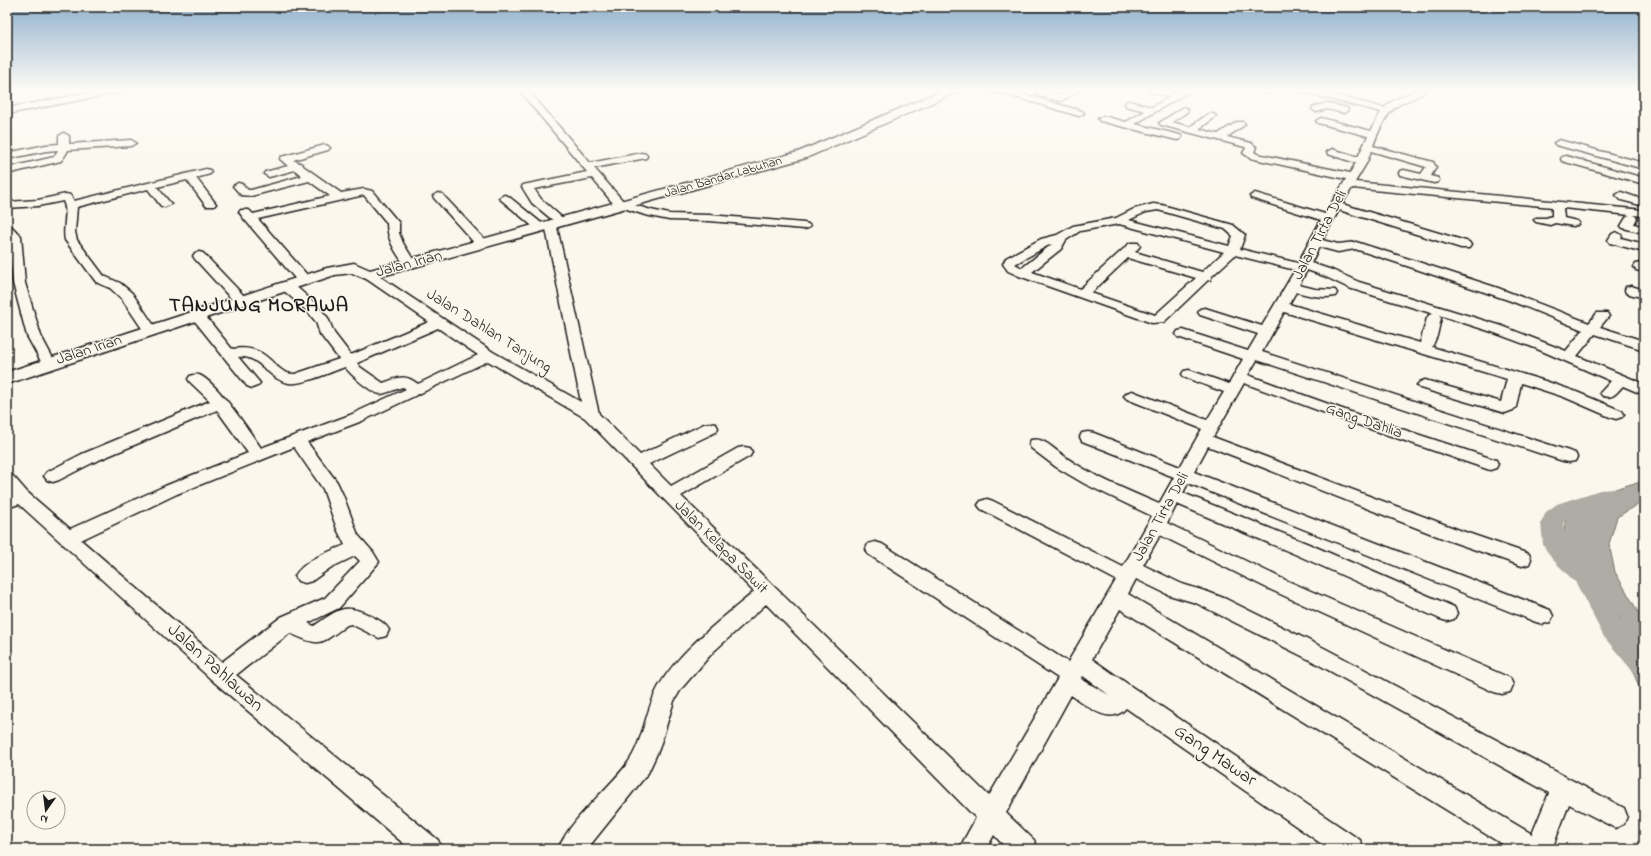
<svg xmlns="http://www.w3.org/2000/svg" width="1651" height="856" viewBox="0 0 1651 856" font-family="'Indie Flower',sans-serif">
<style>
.water{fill:#afaca5;stroke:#74726e}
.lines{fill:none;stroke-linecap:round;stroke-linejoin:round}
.river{fill:#afaca5;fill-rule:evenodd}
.minor-casing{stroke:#1c1c1c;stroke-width:3}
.major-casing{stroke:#1c1c1c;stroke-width:3}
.minor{fill:#fbf7ec;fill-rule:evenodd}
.major{fill:#fbf7ec;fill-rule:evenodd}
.labels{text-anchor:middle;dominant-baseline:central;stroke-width:3;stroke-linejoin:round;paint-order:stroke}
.far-street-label{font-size:13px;fill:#1c1c1c;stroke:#fbf7ec}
.street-label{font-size:16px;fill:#1c1c1c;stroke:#fbf7ec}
.near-street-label{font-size:19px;fill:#1c1c1c;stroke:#fbf7ec}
.district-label{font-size:20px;font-weight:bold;letter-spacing:1px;fill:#1c1c1c;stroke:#fbf7ec}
</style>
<rect width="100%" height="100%" fill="#fbf7ec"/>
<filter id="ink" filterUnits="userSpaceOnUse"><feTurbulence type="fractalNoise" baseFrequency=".025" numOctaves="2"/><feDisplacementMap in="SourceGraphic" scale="8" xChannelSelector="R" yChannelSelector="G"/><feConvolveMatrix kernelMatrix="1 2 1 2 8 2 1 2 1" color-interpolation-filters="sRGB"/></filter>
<g filter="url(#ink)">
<polygon class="water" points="1644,482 1644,501 1617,517 1609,544 1615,572 1644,622 1644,700 1622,643 1619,617 1575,576 1562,543 1566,517 1587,498 1631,484"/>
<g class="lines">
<path class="river" d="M1644,487V503C1617,504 1585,504 1563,523L1566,544L1568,547L1594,571L1622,623L1644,648V677L1635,674L1604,637L1576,583L1552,559L1543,545L1541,523L1546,512L1557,504L1600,490Z"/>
<defs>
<g id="minor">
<polygon points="108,89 126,89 122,92 7,114 7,108"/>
<path d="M518,89H527L590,163L642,153L646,154L647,156L646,158L594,168L624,202L651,210L669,214L709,215L804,223L808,224L810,226L808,228L804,229L709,221L669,220L645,215L624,208H617L592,178L534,189L541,199L567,222L565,224L561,225L556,223L599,414L640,455L704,424L710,423L716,424L718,428L716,432L649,464L671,486L738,448L744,447L750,448L752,452L750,456L681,496L989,796L1058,678L868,554L866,549L868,544L875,542L882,544L1068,662L1116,580L981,509L978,505L981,501L987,499L993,501L1123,567L1152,516L1085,484L1056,467L1031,448L1029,444L1031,440C1043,437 1051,447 1060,453C1090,476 1125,489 1159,504L1174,477L1082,441L1080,437L1082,433L1088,432L1094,433L1180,467L1202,429L1127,399L1124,396L1127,393L1132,391L1137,393L1207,420L1224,392L1184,377L1182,374L1184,371L1189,370L1229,384L1243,359L1178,337L1176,334L1178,331L1183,330L1248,351L1258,334L1200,315L1198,312L1200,309L1205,308L1262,326L1295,270L1235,255L1212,276L1210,280H1208L1164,322L1152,323L1019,276L1008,271L1003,264L1006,258L1041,239L1057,235L1073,226L1116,218L1134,209L1153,204L1162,205L1233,225L1245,235L1240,249L1298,263L1321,220L1251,198L1250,196L1255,193L1325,214L1346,179L1250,158L1243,153L1246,148L1245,147L1161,125L1159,123L1184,107L1188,110L1187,112L1172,122L1190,127L1208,114H1214L1216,116L1214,118L1199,129L1218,134L1237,122H1243L1245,124L1243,126L1227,137L1251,143L1256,147L1254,152L1257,154L1350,173L1356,163L1328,154L1327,152L1332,149L1358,157L1368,136L1318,123L1316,121L1321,118L1371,131L1381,112L1299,91L1298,89H1312L1384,108L1393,101L1417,89H1427C1420,97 1409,99 1400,104C1386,112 1378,132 1373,146L1433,162L1436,167L1431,176L1438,178L1439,180L1438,182L1434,183L1400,175L1399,173L1400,171L1404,170L1421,174L1426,167L1371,151L1367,162L1355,182L1644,210V216L1634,215L1637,218L1634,224L1644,227V233L1623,228L1621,226L1627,216L1630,215L1563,208L1564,218L1577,221L1579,223L1577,225L1573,226L1555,223L1550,225L1536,222L1534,220L1536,218H1546L1552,216V207L1352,188L1342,204L1469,242L1471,245L1469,248H1461L1339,210L1322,240L1338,244L1356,242L1406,258L1498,288L1589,323L1597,313H1607L1609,316L1600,327L1644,341V350L1595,334L1577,356L1644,384V395L1623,386C1616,393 1613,399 1603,396L1600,393L1611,381L1535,348L1492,332L1439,315L1441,318L1437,336L1432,347L1545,381L1574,391L1622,411L1624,414L1622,417L1616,419L1610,417L1564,397L1521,383L1516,407L1513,410L1505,413L1420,388L1417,385L1420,382L1425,380L1501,402L1507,379L1284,312L1262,352L1575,453L1577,457L1575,461L1569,462L1563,461L1257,360L1248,375L1359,415L1496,460L1498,464L1496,468L1490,470L1484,468L1347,421L1244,383L1213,437L1462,531L1529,554L1531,559L1529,564L1522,566L1450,541L1208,446L1194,472L1550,610L1553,616L1550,622L1543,624L1536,622L1188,483L1183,493L1311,545L1454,607L1457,613L1454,619L1447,621L1440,619L1297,555L1177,504L1167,523L1281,578L1510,678L1513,685L1510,692L1502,694L1494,692L1267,588L1160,535L1143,565L1182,584L1208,592L1226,599L1326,649L1624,808L1627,816L1624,824L1615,828L1569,804L1552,849H1510L1120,609L1092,659L1132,687L1360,840L1364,849H1329L1126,708C1110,727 1086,705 1071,695L1006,813L1034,840L1038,849H1007L994,835L986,849H959L976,818L766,604L713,652L681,689L674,701L659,749L648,773L587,849H558C572,817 606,792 627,764C644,741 645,710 659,686C679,651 723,618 754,592L585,418L488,361L362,421L307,442L337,482L343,495L358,535L373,552L379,562L339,608L308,623L314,626C339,609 344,602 373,617C380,621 385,623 389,630L386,636L379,638L351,624L347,625C320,644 322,648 290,633L236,675L438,840L442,849H410L213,681L19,504L7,508V495L9,494L7,491V474L13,476L27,492L70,529L165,486L248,453L217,410L94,462L59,480L53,482L47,480L44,476L47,472L82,454L210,401L190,382L188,379L190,376C193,375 195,374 199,375C217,382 249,431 261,448L350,415L406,389L403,387C396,389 388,393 381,394C372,394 350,374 345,367C330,372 304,385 289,383C268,380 260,354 238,357L260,383L257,386L252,388L247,386L190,315L192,312H202L232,349C272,343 272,375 295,374L339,359L320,334L316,322L308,312L282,289L281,286L282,283H292L318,306L328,318L334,333L351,355L429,322L365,278L363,275L365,272H373L493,352L581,402L546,229L541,231L537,230L499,198L504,195L508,196L545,226L547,223L555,222L532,203L522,187L523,185L587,172ZM1158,210L1225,229L1233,236L1229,246L1129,220L1146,212ZM1119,224L1224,252L1202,272L1135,252L1140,246L1138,243H1130L1080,289L1032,272L1061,249L1066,240L1080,231ZM1052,244L1022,268L1015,264L1049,245ZM1319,247L1338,252L1355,249L1398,263L1511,301L1583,330L1566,351L1502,326L1359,282L1332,270L1311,263ZM1128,258L1196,278L1155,315L1091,293ZM1307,270L1324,276L1349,288L1434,314L1429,315L1427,318L1420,343L1289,304L1296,292C1309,295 1321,299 1335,296L1337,293L1335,290L1315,289L1299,285ZM438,328L478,355L418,384C404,373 398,378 383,383L360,367L357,363ZM294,447L323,489L337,529L345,545C329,552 304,560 295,576L298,581L305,583L312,581L330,568L355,556L360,561L325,598L281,617L222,662L81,540L177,494ZM1136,579L1169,595L1196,603L1312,661L1549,793L1532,834L1128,594ZM1083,676L1109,695L1081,679Z"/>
<polygon points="937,89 952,89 954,91 950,94 938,91"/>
<polygon points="984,89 1013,89 1012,91 1082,111 1084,113 1079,116 1005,94 985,91"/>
<polygon points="1071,89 1082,89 1061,101 1037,95 1036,93 1040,90 1060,95"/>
<polygon points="1147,89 1161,89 1176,93 1183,89 1189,89 1190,91 1135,124 1180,135 1182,137 1180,139 1177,140 1100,121 1098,119 1103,116 1126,122 1145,111 1126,106 1125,104 1126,102 1129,101 1152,107 1170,97 1148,91"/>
<polygon points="1259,89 1278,89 1269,94"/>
<polygon points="1327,103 1347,108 1348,110 1344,113 1327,109 1316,112 1312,109 1313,107"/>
<polygon points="64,133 69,136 69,144 131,140 136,143 131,146 68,150 66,154 61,161 7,174 7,168 54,157 58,150 46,151 7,159 7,153 46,145 59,144 59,136"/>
<polygon points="1559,140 1644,163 1644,169 1556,145 1554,143"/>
<path d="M325,145L328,146L330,148L328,150L293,160L302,164L303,166L341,193L364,189L372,191L399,223V233L403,243L416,264L414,267H406C396,253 387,240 387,223L364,195L258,219L309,277L310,280L309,283H299L245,220L239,212L241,210H249L253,214L330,196L309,181L251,196L241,195L233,186L238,183L242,184L248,190H251L302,176L295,170L269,177L264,174L265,172L288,166L280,159L281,157Z"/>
<polygon points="1566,156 1644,178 1644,184 1562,161 1561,159 1562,157"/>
<path d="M206,169L210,170L211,172L210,174L196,178L216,204L214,206H206L187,180L157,187L171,204L165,207L161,206L148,189L77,207L75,232L77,240L104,276L120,283L132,293L157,330L155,333L150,334L145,333L122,299L110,288L96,282L65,240C62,227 69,213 63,201L38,206L7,208V202L38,200L66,194L70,195L74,201Z"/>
<polygon points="1621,192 1644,200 1644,206 1621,200 1616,195"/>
<polygon points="438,193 442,194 486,241 488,244 486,247 478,247 434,198 433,196"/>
<polygon points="7,225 11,226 21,236 25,283 41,336 56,364 54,367 49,368 44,367 27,336 13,283"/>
<polygon points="1616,232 1620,234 1622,236 1621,238 1644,244 1644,252 1610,243 1608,240 1612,234"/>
<polygon points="199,252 203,253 246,298 248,301 246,304 236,304 195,259 193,256 195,253"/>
<polygon points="1640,263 1644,264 1644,272 1636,270 1634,267 1636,264"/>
<polygon points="1631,286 1644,290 1644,298 1626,293 1625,290 1626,287"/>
</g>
<polygon id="major" points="946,89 960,89 959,91 806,158 375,278 369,280 352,273 335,275 7,384 7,372 327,268 354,263 370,270 798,152"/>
</defs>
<use href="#minor" class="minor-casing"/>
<use href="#major" class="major-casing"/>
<use href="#minor" class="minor"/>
<use href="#major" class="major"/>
</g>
</g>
<linearGradient id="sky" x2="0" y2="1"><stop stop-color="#91b1cd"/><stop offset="0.43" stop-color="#fdfbf6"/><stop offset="1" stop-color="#fdfbf6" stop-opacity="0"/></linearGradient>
<rect width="1651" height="209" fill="url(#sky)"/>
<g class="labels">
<g class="far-street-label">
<text transform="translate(723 177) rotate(-16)">Jalan Bandar Labuhan</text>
</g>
<g class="street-label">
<text transform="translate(1320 235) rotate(-62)">Jalan Tirta Deli</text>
<text transform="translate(409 264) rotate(-15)">Jalan Irian</text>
<text transform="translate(489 331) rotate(32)">Jalan Dahlan Tanjung</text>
<text transform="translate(89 350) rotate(-18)">Jalan Irian</text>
<text transform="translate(1364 421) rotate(19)">Gang Dahlia</text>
<text transform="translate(1161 517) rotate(-61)">Jalan Tirta Deli</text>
<text transform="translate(721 547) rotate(45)">Jalan Kelapa Sawit</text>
</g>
<g class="near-street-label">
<text transform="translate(215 668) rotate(42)">Jalan Pahlawan</text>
<text transform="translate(1215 756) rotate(34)">Gang Mawar</text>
</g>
<g class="district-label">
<text x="259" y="306">TANJUNG MORAWA</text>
</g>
</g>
<rect width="1651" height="856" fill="none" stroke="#fbf7ec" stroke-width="24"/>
<rect x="12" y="12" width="1627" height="832" fill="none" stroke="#1c1c1c" stroke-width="1.5" filter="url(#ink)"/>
<g transform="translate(46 810) rotate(194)"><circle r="19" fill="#fbf7ec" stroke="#a29f99"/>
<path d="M0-3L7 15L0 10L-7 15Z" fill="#1c1c1c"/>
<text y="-6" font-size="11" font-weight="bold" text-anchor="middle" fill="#1c1c1c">N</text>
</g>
</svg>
